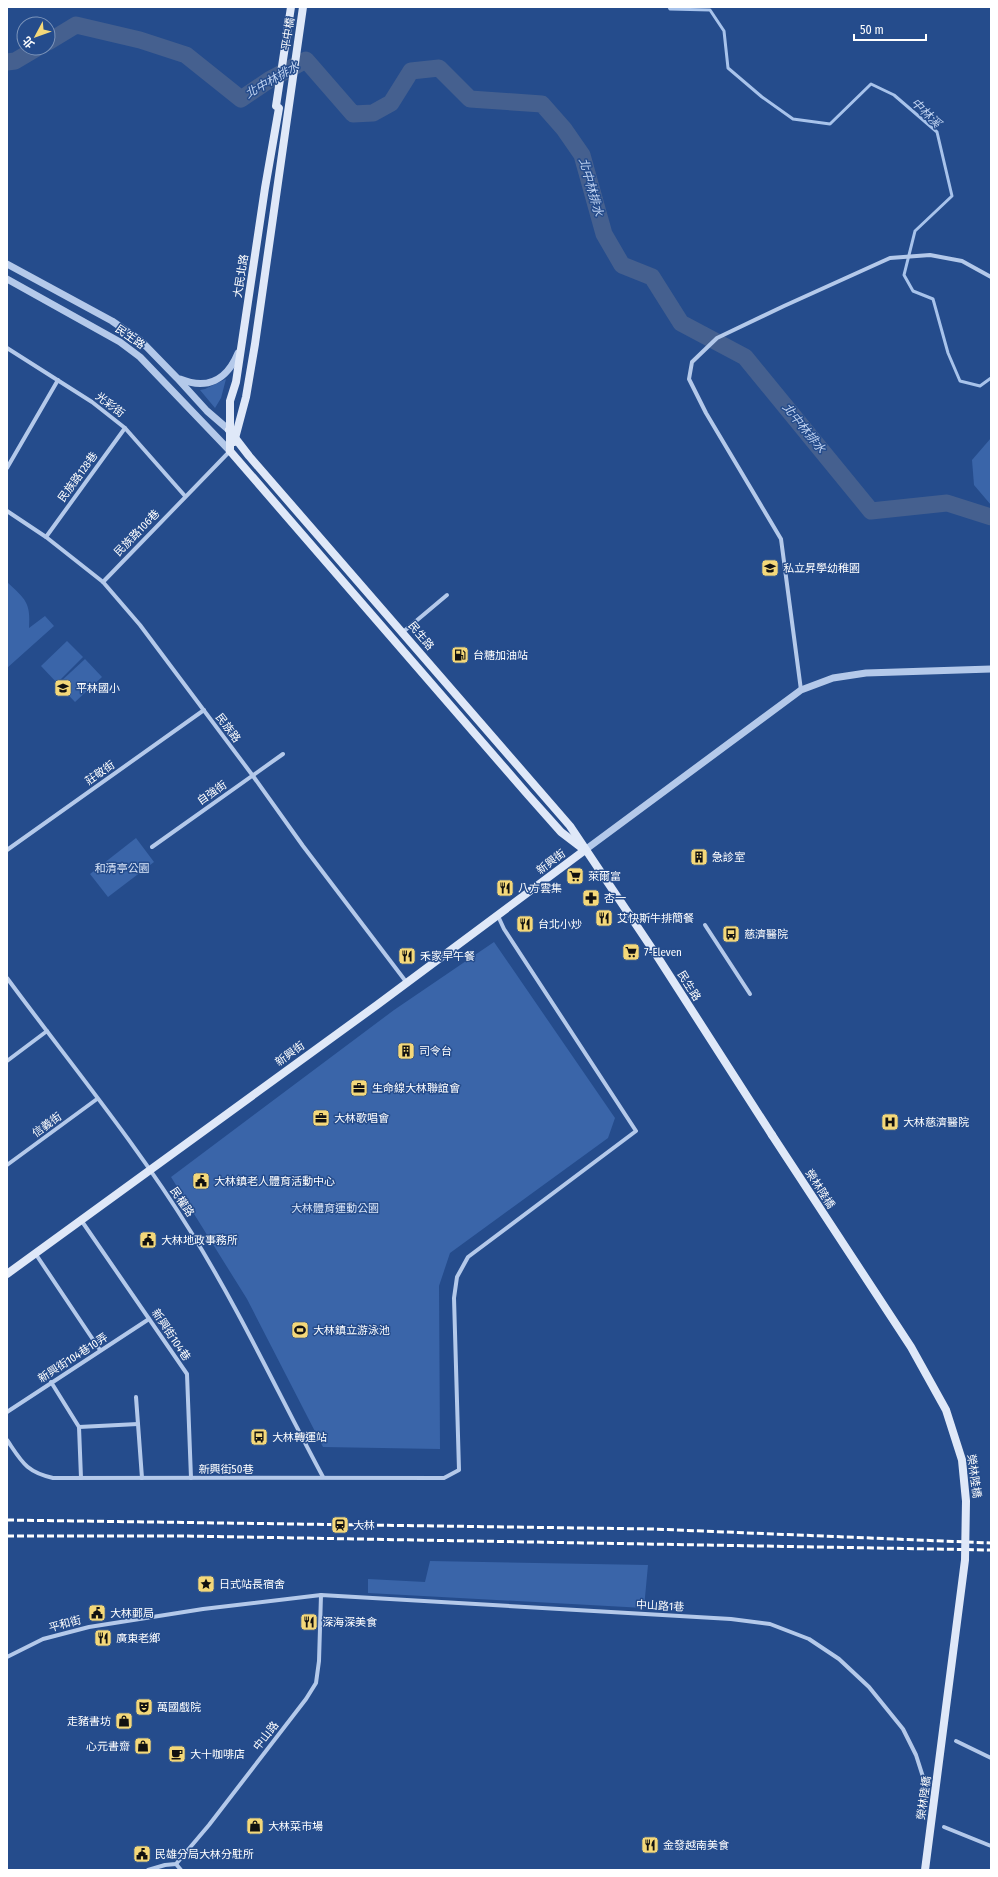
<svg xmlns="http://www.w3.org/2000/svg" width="998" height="1877" viewBox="0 0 998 1877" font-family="'Fira Sans Condensed','Noto Sans TC',sans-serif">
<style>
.green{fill:#3a65a9}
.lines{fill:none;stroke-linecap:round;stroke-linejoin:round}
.stream{stroke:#a8c3eb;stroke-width:3}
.river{stroke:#45608f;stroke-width:17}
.minor{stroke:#b4c9ea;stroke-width:4}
.tertiary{stroke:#b4c9ea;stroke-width:7}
.secondary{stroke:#dfe8f8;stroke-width:8}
.rail{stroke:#fff;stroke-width:3;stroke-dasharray:7 3;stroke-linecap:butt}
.secondary-bridge{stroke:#dfe8f8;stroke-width:8}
.labels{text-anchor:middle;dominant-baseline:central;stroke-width:3;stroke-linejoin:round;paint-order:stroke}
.street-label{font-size:11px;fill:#fff;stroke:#254c8c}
.poi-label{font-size:11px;fill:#fff;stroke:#254c8c;text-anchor:start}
.park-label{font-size:11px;fill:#d9e5f8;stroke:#254c8c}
.water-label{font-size:12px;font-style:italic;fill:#c0d3f1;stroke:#254c8c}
</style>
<rect width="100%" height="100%" fill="#254c8c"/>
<g class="green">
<polygon points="226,379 221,398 215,408 200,390 205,389"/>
<polygon points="991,438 991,505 974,485 972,460"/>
<path d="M7,582C25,599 31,602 29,628L45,616L54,626L7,668Z"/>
<polygon points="67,641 83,657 57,683 41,666"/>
<polygon points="85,659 102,677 75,702 58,684"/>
<polygon points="136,838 154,862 108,897 90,874"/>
<polygon points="494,942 615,1118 608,1138 450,1253 439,1286 440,1449 323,1447 247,1299 171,1177 394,1010"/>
<polygon points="430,1561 648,1565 644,1608 368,1593 368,1579 425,1582"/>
</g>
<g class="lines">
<polyline class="stream" points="669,7 670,9 710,10 724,31 728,68 762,97 793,119 830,124 871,84 894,95 937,132 952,196 915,231 904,275 913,291 933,299 948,353 960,381 980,386 991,378"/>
<g class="river">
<polyline points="48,42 76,25 140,40 186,55 241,99 269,80 306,60 353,114 373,113 391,103 411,71 439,68 470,99 542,104 564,129 582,155 604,234 622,265 652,277 681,323 745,357 871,511 947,503 991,517"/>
<polyline points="7,62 15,61 37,48"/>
</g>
<g class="minor">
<polyline points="7,348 92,402 125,428 185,496"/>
<polyline points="7,468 58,380"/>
<polyline points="7,511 46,537 103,582 140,625 253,776 303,846 407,983"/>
<polyline points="46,537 125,428"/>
<polyline points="103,582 230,451"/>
<polyline points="403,632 447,595"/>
<polyline points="801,690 781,539 706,413 689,379 692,362 717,338 784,306 890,258 930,255 962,261 991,277"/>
<polyline points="152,847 283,754"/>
<polyline points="7,850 204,710"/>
<polyline points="705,925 750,994"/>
<path d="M7,978C69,1062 136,1143 191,1232C240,1311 279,1395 323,1477"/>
<polyline points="7,1061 47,1031"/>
<polyline points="7,1165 97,1099"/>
<polyline points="81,1220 187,1374 191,1478"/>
<polyline points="35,1253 100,1350"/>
<polyline points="51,1382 79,1427 81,1478"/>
<polyline points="136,1397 142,1478"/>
<polyline points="7,1412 149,1319"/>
<polyline points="79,1427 138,1424"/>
<path d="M7,1440C22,1462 26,1472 53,1478C183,1478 314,1477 444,1478L459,1470L454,1298L457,1277L468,1257L636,1131L504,929L498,916"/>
<polyline points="7,1657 43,1639 89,1627 203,1609 321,1595 731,1619 770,1624 809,1639 839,1659 869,1687 903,1729 916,1755 924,1780"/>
<polyline points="956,1741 991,1758"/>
<polyline points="944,1827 991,1846"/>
<polyline points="176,1864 181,1870"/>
<polyline points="148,1870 165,1865 176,1864 209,1825 306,1699 316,1683 319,1661 321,1595"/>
</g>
<g class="tertiary">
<polyline points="7,264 112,321 141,341 177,378 207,411 229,430"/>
<polyline points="7,279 120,342 140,357 230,451"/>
<path d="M180,379C207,390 227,380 238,353"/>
<polyline points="585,850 801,690 833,678 866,673 991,669"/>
</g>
<g class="secondary">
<polyline points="229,430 249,456 570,826 657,956 772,1135"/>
<polyline points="234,442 246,397 255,344 303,7"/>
<polyline points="230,451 528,795 561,832 582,848"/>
<polyline points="230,451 230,401 236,382 265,188 279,108 276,106 291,7"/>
<polyline points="7,1274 377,1005 585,850"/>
</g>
<g class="rail">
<polyline points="7,1520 653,1529 991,1543"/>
<polyline points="7,1536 185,1536 991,1550"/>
</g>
<polyline class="secondary-bridge" points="772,1135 911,1347 946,1410 962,1460 966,1501 965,1560 925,1870"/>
</g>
<defs>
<symbol id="school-square" viewBox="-11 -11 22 22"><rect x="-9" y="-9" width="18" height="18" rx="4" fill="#f4d879" stroke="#254c8c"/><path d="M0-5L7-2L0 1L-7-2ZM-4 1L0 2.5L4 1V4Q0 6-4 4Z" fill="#111"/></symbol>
<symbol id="fuel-square" viewBox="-11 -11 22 22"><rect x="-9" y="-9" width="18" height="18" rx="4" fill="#f4d879" stroke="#254c8c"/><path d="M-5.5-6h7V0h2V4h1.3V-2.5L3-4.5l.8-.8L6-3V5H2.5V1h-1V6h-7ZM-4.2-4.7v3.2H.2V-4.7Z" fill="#111"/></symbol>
<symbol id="building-square" viewBox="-11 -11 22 22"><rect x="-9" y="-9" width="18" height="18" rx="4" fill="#f4d879" stroke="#254c8c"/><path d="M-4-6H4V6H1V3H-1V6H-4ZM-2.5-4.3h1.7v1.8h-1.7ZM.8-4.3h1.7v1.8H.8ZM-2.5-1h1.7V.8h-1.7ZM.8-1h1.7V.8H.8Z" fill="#111"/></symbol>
<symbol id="supermarket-square" viewBox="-11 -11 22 22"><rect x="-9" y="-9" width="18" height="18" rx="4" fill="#f4d879" stroke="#254c8c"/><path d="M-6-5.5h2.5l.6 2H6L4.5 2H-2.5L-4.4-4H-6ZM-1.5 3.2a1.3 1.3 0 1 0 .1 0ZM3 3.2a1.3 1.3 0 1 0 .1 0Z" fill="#111"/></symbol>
<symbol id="restaurant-square" viewBox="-11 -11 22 22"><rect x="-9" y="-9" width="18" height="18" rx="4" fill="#f4d879" stroke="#254c8c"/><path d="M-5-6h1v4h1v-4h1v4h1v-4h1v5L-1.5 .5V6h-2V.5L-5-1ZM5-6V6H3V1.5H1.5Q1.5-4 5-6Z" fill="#111"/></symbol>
<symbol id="pharmacy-square" viewBox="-11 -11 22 22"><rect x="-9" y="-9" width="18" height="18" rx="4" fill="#f4d879" stroke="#254c8c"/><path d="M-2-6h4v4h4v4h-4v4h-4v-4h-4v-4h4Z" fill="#111"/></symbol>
<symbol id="bus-square" viewBox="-11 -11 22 22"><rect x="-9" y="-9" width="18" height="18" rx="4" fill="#f4d879" stroke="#254c8c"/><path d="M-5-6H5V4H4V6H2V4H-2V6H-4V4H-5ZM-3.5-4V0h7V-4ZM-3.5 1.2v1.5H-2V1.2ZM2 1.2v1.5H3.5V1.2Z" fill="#111"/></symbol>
<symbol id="office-square" viewBox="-11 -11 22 22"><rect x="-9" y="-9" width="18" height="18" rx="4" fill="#f4d879" stroke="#254c8c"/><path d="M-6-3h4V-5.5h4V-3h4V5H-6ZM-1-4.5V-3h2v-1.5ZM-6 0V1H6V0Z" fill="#111"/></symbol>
<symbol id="hospital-square" viewBox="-11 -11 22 22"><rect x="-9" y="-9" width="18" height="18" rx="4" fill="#f4d879" stroke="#254c8c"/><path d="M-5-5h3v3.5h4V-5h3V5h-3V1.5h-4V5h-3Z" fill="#111"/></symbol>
<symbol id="civic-square" viewBox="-11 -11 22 22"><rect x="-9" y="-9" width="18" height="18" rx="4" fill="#f4d879" stroke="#254c8c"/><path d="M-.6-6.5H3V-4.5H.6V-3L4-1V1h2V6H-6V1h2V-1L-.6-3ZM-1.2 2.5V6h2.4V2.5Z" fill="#111"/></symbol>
<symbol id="stadium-square" viewBox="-11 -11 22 22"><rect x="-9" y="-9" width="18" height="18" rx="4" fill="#f4d879" stroke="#254c8c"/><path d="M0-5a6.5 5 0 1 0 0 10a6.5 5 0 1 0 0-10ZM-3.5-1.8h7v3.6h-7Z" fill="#111"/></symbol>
<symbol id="station-square" viewBox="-11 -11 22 22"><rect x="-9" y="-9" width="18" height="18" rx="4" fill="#f4d879" stroke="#254c8c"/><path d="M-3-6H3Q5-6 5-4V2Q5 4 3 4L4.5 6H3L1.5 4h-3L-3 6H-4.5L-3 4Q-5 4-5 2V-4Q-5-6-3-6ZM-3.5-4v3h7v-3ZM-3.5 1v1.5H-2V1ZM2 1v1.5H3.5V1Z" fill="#111"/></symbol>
<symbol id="sight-square" viewBox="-11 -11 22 22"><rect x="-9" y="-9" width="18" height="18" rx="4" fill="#f4d879" stroke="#254c8c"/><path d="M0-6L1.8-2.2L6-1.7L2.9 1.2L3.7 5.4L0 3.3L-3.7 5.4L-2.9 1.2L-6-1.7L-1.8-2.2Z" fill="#111"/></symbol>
<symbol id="theatre-square" viewBox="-11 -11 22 22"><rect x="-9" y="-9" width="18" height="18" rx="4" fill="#f4d879" stroke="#254c8c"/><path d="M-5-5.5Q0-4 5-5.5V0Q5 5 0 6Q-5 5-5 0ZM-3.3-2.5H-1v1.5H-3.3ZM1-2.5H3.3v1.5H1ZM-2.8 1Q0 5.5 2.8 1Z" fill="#111"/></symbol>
<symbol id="shop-square" viewBox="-11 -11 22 22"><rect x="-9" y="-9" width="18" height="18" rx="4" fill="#f4d879" stroke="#254c8c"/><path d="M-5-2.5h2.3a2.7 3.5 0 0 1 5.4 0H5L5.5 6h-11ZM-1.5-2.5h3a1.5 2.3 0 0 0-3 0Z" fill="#111"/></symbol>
<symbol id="cafe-square" viewBox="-11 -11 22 22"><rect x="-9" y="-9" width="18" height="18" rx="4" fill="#f4d879" stroke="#254c8c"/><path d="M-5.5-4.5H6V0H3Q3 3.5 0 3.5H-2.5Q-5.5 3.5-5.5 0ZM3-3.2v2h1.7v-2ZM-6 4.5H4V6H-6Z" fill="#111"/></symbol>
</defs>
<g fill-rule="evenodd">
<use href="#school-square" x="760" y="558" width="20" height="20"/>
<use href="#fuel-square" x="450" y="645" width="20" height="20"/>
<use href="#school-square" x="53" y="678" width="20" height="20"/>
<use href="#building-square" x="689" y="847" width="20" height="20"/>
<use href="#supermarket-square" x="565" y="866" width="20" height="20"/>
<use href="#restaurant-square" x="495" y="878" width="20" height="20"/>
<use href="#pharmacy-square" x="581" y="888" width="20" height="20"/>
<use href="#restaurant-square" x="594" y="908" width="20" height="20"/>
<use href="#restaurant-square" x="515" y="914" width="20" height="20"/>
<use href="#bus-square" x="721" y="924" width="20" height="20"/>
<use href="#supermarket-square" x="621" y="942" width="20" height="20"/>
<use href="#restaurant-square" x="397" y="946" width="20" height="20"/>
<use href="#building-square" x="396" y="1041" width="20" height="20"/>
<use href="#office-square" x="349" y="1078" width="20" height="20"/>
<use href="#office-square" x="311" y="1108" width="20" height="20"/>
<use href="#hospital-square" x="880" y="1112" width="20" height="20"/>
<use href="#civic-square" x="191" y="1171" width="20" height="20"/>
<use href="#civic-square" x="138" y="1230" width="20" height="20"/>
<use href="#stadium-square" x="290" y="1320" width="20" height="20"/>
<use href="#bus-square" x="249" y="1427" width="20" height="20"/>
<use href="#station-square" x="330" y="1515" width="20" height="20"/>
<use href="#sight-square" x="196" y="1574" width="20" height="20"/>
<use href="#civic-square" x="87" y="1603" width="20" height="20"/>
<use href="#restaurant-square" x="299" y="1612" width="20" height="20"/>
<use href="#restaurant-square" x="93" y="1628" width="20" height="20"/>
<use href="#theatre-square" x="134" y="1697" width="20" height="20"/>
<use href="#shop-square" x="114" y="1711" width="20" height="20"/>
<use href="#shop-square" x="133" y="1736" width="20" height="20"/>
<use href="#cafe-square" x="167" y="1744" width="20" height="20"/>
<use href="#shop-square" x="245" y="1816" width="20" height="20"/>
<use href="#restaurant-square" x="640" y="1835" width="20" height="20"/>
<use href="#civic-square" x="132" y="1844" width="20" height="20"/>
</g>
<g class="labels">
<g class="street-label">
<text transform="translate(288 34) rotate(-81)">平中橋</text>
<text transform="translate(241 276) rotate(-81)">大民北路</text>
<text transform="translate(130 337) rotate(35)">民生路</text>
<text transform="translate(110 405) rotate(37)">光彩街</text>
<text transform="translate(78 477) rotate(-54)">民族路128巷</text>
<text transform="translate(137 533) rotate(-46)">民族路106巷</text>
<text transform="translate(421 636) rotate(50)">民生路</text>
<text transform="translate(228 728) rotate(53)">民族路</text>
<text transform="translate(100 773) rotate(-35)">莊敬街</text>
<text transform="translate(212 793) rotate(-35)">自強街</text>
<text transform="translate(551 862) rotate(-37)">新興街</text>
<text transform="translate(689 986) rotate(58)">民生路</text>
<text transform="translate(290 1054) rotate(-36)">新興街</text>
<text transform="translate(47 1125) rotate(-36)">信義街</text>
<text transform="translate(820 1189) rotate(57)">榮林陸橋</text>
<text transform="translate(182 1202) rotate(56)">民權路</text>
<text transform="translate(171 1335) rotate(56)">新興街104巷</text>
<text transform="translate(73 1358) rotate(-33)">新興街104巷10弄</text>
<text x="226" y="1469">新興街50巷</text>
<text transform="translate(974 1476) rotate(82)">榮林陸橋</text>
<text transform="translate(660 1606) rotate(3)">中山路1巷</text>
<text transform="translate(65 1624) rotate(-15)">平和街</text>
<text transform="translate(266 1736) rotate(-52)">中山路</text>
<text transform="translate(924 1798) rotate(-82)">榮林陸橋</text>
</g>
<g class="poi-label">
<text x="783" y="568">私立昇學幼稚園</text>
<text x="473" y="655">台糖加油站</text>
<text x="76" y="688">平林國小</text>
<text x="712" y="857">急診室</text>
<text x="588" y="876">萊爾富</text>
<text x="518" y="888">八方雲集</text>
<text x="604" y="898">杏一</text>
<text x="617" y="918">艾快斯牛排簡餐</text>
<text x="538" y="924">台北小炒</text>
<text x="744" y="934">慈濟醫院</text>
<text x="644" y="952">7-Eleven</text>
<text x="420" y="956">禾家早午餐</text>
<text x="419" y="1051">司令台</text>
<text x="372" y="1088">生命線大林聯誼會</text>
<text x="334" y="1118">大林歌唱會</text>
<text x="903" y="1122">大林慈濟醫院</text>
<text x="214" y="1181">大林鎮老人體育活動中心</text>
<text x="161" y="1240">大林地政事務所</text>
<text x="313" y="1330">大林鎮立游泳池</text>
<text x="272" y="1437">大林轉運站</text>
<text x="353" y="1525">大林</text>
<text x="219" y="1584">日式站長宿舍</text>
<text x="110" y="1613">大林郵局</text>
<text x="322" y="1622">深海深美食</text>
<text x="116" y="1638">廣東老鄉</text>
<text x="157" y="1707">萬國戲院</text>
<text x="111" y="1721" text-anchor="end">走豬書坊</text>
<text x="130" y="1746" text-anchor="end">心元書齋</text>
<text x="190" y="1754">大十咖啡店</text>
<text x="268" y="1826">大林菜市場</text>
<text x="663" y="1845">金發越南美食</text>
<text x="155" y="1854">民雄分局大林分駐所</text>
</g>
<g class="park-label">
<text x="122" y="868">和清亭公園</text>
<text x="335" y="1208">大林體育運動公園</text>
</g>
<g class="water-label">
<text transform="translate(272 80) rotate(-30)">北中林排水</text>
<text transform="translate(926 113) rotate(44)">中林溪</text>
<text transform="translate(591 187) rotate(74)">北中林排水</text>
<text transform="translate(804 428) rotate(51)">北中林排水</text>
</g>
</g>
<rect width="998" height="1877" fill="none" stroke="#ffffff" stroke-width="16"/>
<g transform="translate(36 36) rotate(229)"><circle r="19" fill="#254c8c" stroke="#7c94ba"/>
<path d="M0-3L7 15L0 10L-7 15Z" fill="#f4d879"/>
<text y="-6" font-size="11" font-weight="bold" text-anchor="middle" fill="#ffffff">北</text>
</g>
<path d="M854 34v6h72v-6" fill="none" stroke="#ffffff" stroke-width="2"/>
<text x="860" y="34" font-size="12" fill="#ffffff" stroke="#254c8c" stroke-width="3" paint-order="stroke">50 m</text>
</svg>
